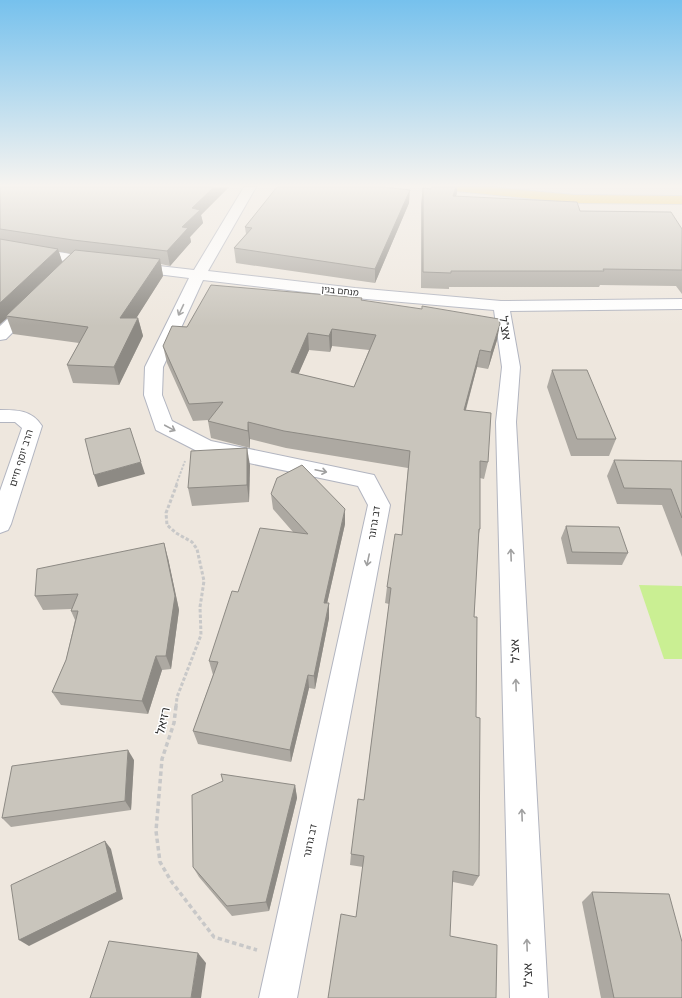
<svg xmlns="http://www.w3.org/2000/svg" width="682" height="998" viewBox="0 0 682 998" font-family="Raleway,'Noto Sans Hebrew',sans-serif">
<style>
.pitch{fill:#caef93}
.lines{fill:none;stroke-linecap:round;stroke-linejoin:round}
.street-casing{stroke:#b2b5c0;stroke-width:2}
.primary-casing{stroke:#c8c8c8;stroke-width:2}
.path-far2{stroke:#c8c8c8;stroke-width:2;stroke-dasharray:2.5 1.5;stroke-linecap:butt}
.path-far1{stroke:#c8c8c8;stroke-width:3;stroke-dasharray:3.5 2;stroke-linecap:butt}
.path{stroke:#c8c8c8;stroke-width:3.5;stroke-dasharray:4.5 3;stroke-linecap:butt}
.street{fill:#fff;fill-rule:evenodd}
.primary{fill:#f8cf59;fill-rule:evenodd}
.wall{fill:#ada9a2;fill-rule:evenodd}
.shaded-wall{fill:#8d8a84}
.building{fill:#c9c5bc;stroke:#8d8a84;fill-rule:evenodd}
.oneway{stroke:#a0a0a0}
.labels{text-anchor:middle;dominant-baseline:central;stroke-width:3;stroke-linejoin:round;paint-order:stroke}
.far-street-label{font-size:9px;fill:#2c2c2c;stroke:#fff}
.street-label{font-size:10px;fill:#2c2c2c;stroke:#fff}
.near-street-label{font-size:12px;fill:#2c2c2c;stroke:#fff}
</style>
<rect width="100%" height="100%" fill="#eee7de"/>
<polygon class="pitch" points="639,585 682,586 682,659 664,659"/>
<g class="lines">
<defs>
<g id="street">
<polygon points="244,187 256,187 208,271 355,288 501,301 682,299 682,309 510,311 520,367 516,422 548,998 510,998 496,422 502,367 494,310 355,298 203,280 163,367 162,395 172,421 211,441 374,475 390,505 297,998 259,998 368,505 358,486 206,454 199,452 156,430 144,395 145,367 189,278 133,271 128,270 126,267 128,264 133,263 194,270"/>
<polygon points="0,243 97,258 102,259 104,262 102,265 97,266 0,251"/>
<polygon points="31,300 37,302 39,305 37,308 6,339 0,340 0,326 25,302"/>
<path d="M0,410C17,410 32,410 42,426L11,524L8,530L0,533V491L22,428L15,422H0Z"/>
</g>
<polygon id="primary" points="450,187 490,187 574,195 682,196 682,204 574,203 456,191 452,190"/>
</defs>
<use href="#street" class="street-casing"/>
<use href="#primary" class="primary-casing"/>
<polyline class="path-far2" points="176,485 185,461"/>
<polyline class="path-far1" points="176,707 177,697 201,635 200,607 204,581 197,549 192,542 176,533 167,525 166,513 177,484"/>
<polyline class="path" points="176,706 174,723 162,759 156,831 160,862 171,881 214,937 257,950"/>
<use href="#street" class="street"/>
<use href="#primary" class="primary"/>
</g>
<g class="wall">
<path d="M0,187H229L201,215L203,223L190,237L191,242L170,266L161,264L163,276L136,318H138L143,336L119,385L73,383L67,365L79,343L13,334L7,318L0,324ZM59,252H63L71,254L62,262Z"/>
<polygon points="423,188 457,193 456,196 580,211 682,229 682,294 676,286 600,285 599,287 449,287 449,289 421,288 421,203"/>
<polygon points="409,203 375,283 236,263 234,248 246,234 245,227"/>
<path d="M362,298V300L497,340L488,369L477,367L466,410L488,462L484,479L480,478V529L478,538L474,617L479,876L473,886L453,882L356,917L363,867L350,865L351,854L364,800L389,604L385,603L387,587L402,535L408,468L286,448L250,439V448L211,438L208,421V420L193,421L167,363L163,346L187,327ZM332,346L369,350L354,387L298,374L309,350L330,352Z"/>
<polygon points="552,370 616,439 609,456 571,456 547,387"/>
<polygon points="614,460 682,461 682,557 662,505 617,504 607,476"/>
<polygon points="250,465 249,502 192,506 188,488"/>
<polygon points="271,494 345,524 327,603 329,603 329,618 315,689 309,688 291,762 198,744 193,731 213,675 209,661 238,592 293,532 273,509"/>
<polygon points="566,526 628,553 622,565 567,564 561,538"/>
<polygon points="168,558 179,610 171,669 162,670 148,714 61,705 52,692 66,660 75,620 71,611 72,609 43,610 35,596"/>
<polygon points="134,760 131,810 11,827 2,818"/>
<polygon points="295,785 297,798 269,911 232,916 199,877 193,867"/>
<polygon points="592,892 682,998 601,998 582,902"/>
</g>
<g class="shaded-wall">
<polygon points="214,187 229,187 201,215 203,223 190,237 191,242 170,266 167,251 192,208"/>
<polygon points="456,187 457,187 457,193 451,211 453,196"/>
<polygon points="410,190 409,203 375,283 375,269"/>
<polygon points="58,249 63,264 6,316 7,318 0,324 0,303"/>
<polygon points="160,259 163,276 125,336 120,318"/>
<polygon points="138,318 143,336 119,385 114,367"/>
<polygon points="500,324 497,340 488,369 491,352"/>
<polygon points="332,329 332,346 330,352 329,336"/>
<polygon points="308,333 309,350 292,389 291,372"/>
<polygon points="480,350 477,367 461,427 464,410"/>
<polygon points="248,422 250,439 250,448 248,431"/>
<polygon points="247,448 250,465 249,502 247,485"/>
<polygon points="141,462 145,474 98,487 94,475"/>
<polygon points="345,509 345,524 324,617 324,603"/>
<polygon points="164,543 168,558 179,610 171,669 166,656"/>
<polygon points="329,603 329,618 315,689 314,676"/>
<polygon points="156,656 162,670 148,714 142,701"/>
<polygon points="308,675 309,688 291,762 290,750"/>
<polygon points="128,750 134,760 131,810 125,801"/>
<polygon points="295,785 297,798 269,911 266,902"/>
<polygon points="105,841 111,849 123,899 29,946 19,940"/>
<polygon points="198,953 206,963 201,998 191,998"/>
</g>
<g class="building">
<polygon points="0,187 214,187 192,208 200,210 182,227 188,228 167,251 73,240 0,229"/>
<polygon points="277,187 384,187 410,190 375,269 234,248 252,228 245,227"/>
<polygon points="432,187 456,187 453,196 577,202 580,211 671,212 682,229 682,270 603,269 604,271 451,271 451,273 423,272 423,188 431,189"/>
<polygon points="0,239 58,249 0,303"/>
<polygon points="75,250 160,259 120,318 138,318 114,367 67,365 88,327 6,316"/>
<path d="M211,285L362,298L361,300L422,309V306L499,319L500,324L491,352L480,350L464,410L491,413L488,462L480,461V529H479L474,617H477L476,717L480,718L479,876L453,871L450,936L497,945L496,998H328L341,914L356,917L364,856L351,854L358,799L364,800L391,588L387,587L395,534L402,535L410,451L284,431L248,422V431L208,421L223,402L189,404L163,346L172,326L187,327ZM332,329L376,335L354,387L291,372L308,333L329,336Z"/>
<polygon points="552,370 587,370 616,439 577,439"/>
<polygon points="130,428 141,462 94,475 85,439"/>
<polygon points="247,448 247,485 188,488 191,451"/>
<polygon points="614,460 682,461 682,518 671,489 624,488"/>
<polygon points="302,465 345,509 324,603 329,603 314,676 308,675 290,750 193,731 218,662 209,661 232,591 238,592 260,528 308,534 271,494 277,478"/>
<polygon points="566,526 619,527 628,553 572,552"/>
<polygon points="164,543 175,596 166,656 156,656 142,701 52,692 66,660 78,611 71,611 78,594 35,596 37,569"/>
<polygon points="128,750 125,801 2,818 12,766"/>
<polygon points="221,774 295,785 266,902 227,906 193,867 192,795 223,781"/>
<polygon points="105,841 117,892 19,940 11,885"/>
<polygon points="592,892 669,894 682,942 682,998 614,998"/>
<polygon points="109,941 198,953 191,998 90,998"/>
</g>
<defs><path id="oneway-shaft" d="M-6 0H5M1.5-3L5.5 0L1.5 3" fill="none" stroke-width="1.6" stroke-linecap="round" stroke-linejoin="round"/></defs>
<g class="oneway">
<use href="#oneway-shaft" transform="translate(181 310) rotate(115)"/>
<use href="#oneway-shaft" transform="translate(170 428) rotate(28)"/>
<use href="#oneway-shaft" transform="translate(321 471) rotate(12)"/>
<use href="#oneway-shaft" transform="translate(511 555) rotate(-92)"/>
<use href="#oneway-shaft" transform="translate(368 560) rotate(102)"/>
<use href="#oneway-shaft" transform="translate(516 685) rotate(-92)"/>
<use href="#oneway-shaft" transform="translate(522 815) rotate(-92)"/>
<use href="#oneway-shaft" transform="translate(527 945) rotate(-92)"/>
</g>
<linearGradient id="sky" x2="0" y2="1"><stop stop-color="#76c1ed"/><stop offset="0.57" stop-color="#f7f4f0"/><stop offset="1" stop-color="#f7f4f0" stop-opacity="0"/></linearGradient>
<rect width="682" height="326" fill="url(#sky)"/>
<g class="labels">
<g class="far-street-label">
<text transform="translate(340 291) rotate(6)">מנחם בגין</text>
</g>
<g class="street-label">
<text transform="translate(21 458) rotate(-73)">הרב יוסף חיים</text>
<text transform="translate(374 523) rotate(-81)">דב גרונר</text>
<text transform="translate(310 841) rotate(-78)">דב גרונר</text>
</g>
<g class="near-street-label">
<text transform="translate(505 328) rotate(81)">אצ"ל</text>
<text transform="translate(515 651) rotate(-92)">אצ"ל</text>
<text transform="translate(163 721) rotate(-77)">רזיאל</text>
<text transform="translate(528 975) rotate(-92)">אצ"ל</text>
</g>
</g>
</svg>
